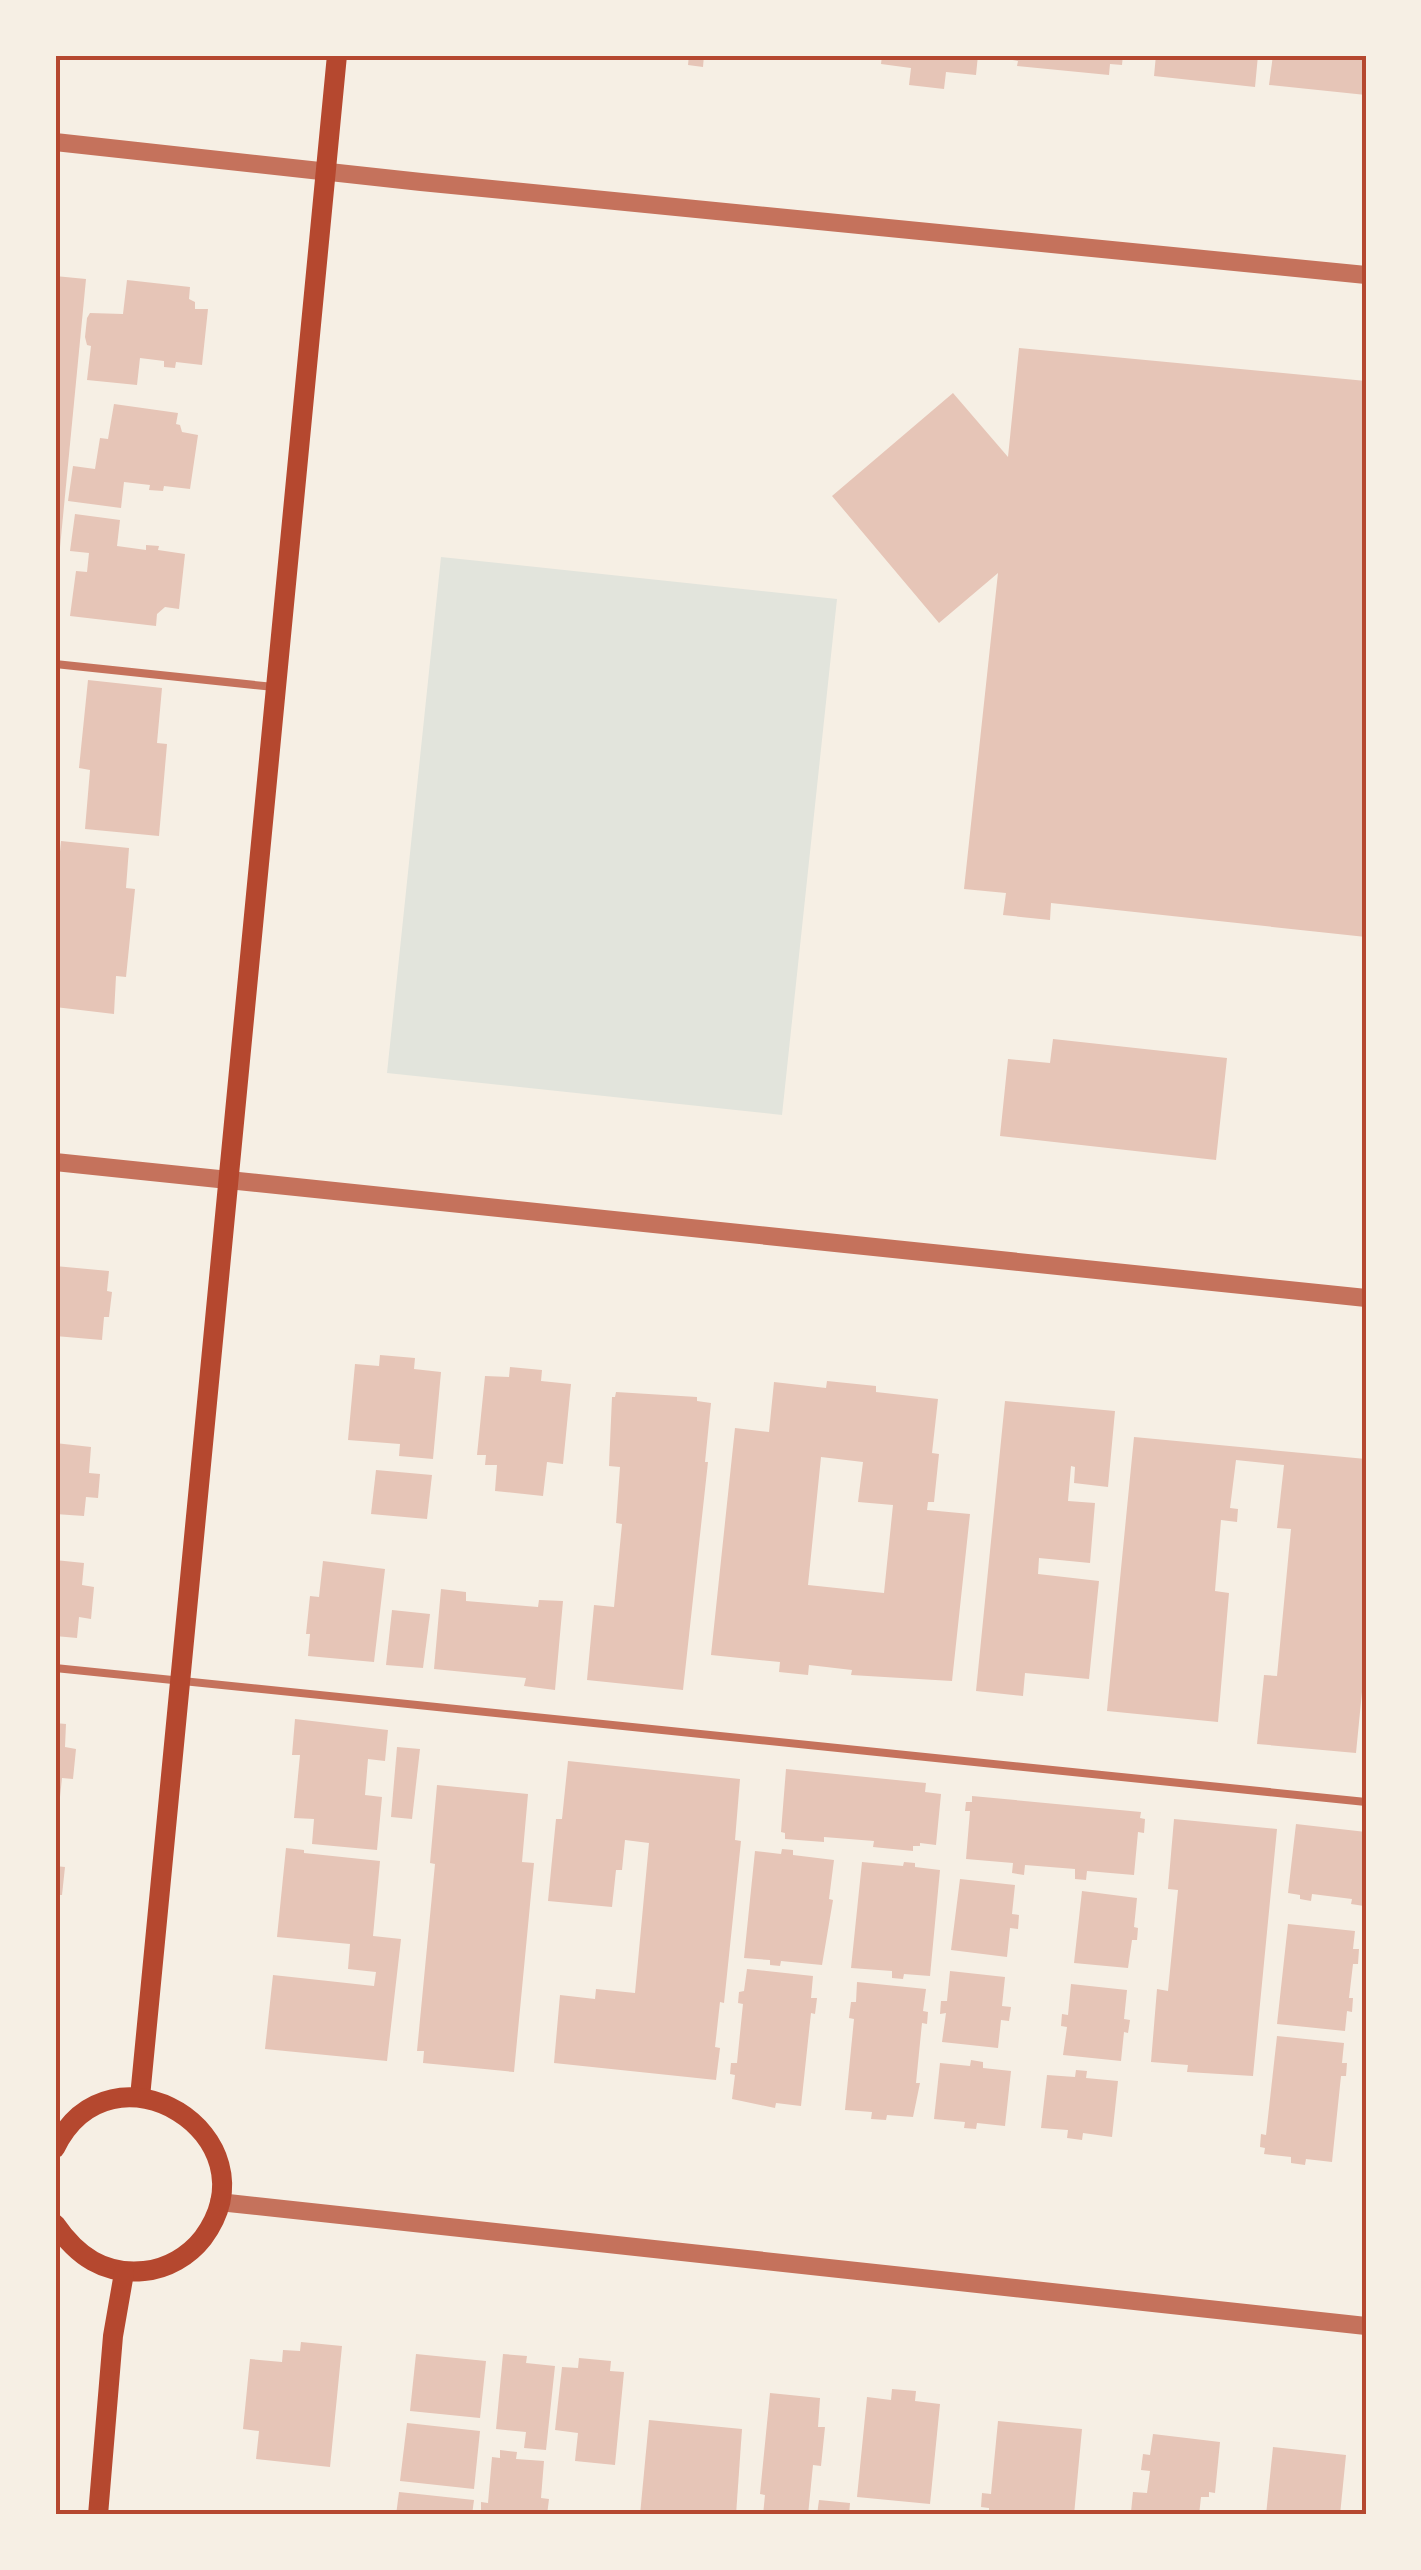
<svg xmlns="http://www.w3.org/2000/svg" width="1421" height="2570" viewBox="0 0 1421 2570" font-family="Raleway,sans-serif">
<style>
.green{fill:#e2e4dc}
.building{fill:#e6c5b7;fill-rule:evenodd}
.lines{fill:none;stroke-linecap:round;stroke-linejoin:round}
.service{stroke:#c5725c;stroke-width:8}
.tertiary{stroke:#c5725c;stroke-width:18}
.secondary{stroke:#b5482f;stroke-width:20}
.neatline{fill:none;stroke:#b5482f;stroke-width:4}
</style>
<rect width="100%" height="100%" fill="#f6efe4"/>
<polygon class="green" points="441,557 837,599 782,1115 387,1073"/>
<g class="building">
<polygon points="689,55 704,55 703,67 688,65"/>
<polygon points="882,55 978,55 976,75 946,72 944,89 909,85 911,68 881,64"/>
<polygon points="1008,55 1123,55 1122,65 1110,64 1109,75 1017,66 1018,61 1007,59"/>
<polygon points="1156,55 1258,55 1255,87 1154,76"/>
<polygon points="1273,55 1366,55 1366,95 1269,85"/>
<polygon points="55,276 86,279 58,568 55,568"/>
<polygon points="127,280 190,287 189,299 195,302 195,309 208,309 202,365 176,362 175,368 164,367 164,361 140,358 137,385 87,380 91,346 87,345 85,337 87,318 90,313 123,314"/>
<polygon points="1019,348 1366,381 1366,937 1051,903 1050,920 1003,915 1006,893 964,889 998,573 939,623 832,496 953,393 1008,457"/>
<polygon points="114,404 178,413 176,424 180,425 182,432 198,435 190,489 164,486 163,491 149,490 150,485 124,482 121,508 68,501 73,466 95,469 100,438 108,439"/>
<polygon points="75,514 120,520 117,546 146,550 146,545 159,546 158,550 185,554 179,609 165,607 157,614 156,626 70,616 76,571 87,572 89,553 70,551"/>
<polygon points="88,680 162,688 157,743 167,744 159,836 85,829 90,770 79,768"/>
<polygon points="61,841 129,848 126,888 135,889 126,977 116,976 114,1014 55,1007 55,904"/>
<polygon points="1053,1039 1227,1058 1216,1160 1000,1136 1008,1059 1050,1063"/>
<polygon points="55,1266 109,1271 107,1291 112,1292 109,1317 104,1317 102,1340 55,1336"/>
<polygon points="380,1355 415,1358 414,1369 441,1372 433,1459 399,1456 400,1444 348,1440 355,1364 379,1366"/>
<polygon points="510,1367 542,1370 541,1381 571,1384 563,1464 547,1462 543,1496 495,1491 497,1465 485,1465 486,1455 477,1455 485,1376 509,1377"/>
<path d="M827,1381L876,1386V1392L938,1399L932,1453L939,1454L934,1502H928L927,1510L970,1514L952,1681L851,1675L852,1670L809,1665L808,1675L779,1672L780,1662L711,1655L735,1428L769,1432L774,1382L826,1388ZM821,1457L863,1462L858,1502L893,1505L884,1593L808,1585Z"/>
<polygon points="616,1392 697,1397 697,1401 711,1403 705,1462 708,1462 683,1690 587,1680 594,1605 614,1607 622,1524 616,1523 620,1467 609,1466 612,1397 615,1397"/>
<polygon points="1005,1401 1115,1411 1108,1487 1074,1483 1075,1467 1071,1466 1068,1501 1095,1503 1090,1563 1039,1558 1038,1574 1099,1581 1089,1679 1025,1673 1023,1696 976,1691"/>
<polygon points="1134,1437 1366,1459 1366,1651 1356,1753 1257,1744 1264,1675 1277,1676 1291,1529 1277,1528 1284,1465 1236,1460 1230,1508 1238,1509 1237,1522 1221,1520 1215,1591 1229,1593 1218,1722 1107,1711"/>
<polygon points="55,1443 91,1447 89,1473 100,1474 98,1498 86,1497 84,1516 55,1514"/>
<polygon points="376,1470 432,1475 427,1519 371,1514"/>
<polygon points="55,1560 84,1563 82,1585 94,1587 91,1619 79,1617 77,1638 55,1636"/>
<polygon points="323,1561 385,1569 374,1662 308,1656 310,1634 306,1634 310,1596 319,1597"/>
<polygon points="441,1589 466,1592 466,1601 538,1607 539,1600 563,1601 555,1690 524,1686 526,1678 434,1669"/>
<polygon points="392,1610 430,1614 423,1668 386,1665"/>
<polygon points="295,1719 388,1730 385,1761 368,1759 365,1795 382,1797 377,1850 312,1844 314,1819 294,1818 300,1755 292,1755"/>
<polygon points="55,1723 66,1724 65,1747 76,1749 73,1779 62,1778 60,1797 55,1797"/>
<polygon points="397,1747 420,1749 412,1819 391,1817"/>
<polygon points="568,1761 740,1779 735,1840 741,1841 724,2003 720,2002 715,2047 720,2048 716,2080 554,2063 560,1995 595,1999 596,1989 635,1993 649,1843 625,1840 622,1870 616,1870 612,1907 548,1901 556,1819 562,1819"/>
<polygon points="786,1769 926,1783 925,1792 941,1794 936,1845 920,1843 920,1846 913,1846 913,1851 873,1847 874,1841 824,1837 824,1842 785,1839 785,1833 781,1832"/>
<polygon points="437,1785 528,1794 522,1862 534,1863 514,2072 423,2063 424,2051 417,2051 435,1864 430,1863"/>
<polygon points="972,1796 1141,1812 1140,1818 1145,1819 1144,1833 1138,1832 1134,1875 1087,1871 1086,1880 1075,1879 1075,1869 1025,1865 1024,1875 1012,1873 1013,1863 966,1859 970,1811 965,1811 966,1802 972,1802"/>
<polygon points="1174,1819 1277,1829 1253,2076 1187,2072 1188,2065 1151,2062 1157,1989 1168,1991 1178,1890 1168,1889"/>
<polygon points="1296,1824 1366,1832 1364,1906 1351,1904 1352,1899 1312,1894 1311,1901 1300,1899 1300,1895 1288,1893"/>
<polygon points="286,1848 304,1850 304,1853 380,1861 373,1936 401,1939 387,2061 265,2049 273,1975 374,1986 376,1972 348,1969 350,1944 277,1937"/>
<polygon points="782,1849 793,1850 793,1855 834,1860 829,1899 833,1900 822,1965 781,1961 780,1966 770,1965 770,1960 744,1958 755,1851 781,1854"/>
<polygon points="862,1862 903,1866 904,1862 915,1863 915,1867 940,1870 930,1976 904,1974 903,1979 892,1978 892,1971 851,1968"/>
<polygon points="55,1866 65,1867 62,1895 55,1895"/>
<polygon points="960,1879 1015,1885 1012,1914 1019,1915 1018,1929 1010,1928 1007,1957 951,1950"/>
<polygon points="1082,1891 1137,1898 1134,1927 1138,1928 1137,1940 1132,1940 1128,1968 1074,1963"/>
<polygon points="1288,1924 1355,1931 1353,1949 1359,1949 1358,1964 1353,1964 1349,1998 1353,1998 1352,2012 1347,2011 1345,2031 1277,2024"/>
<polygon points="747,1969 813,1976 811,1998 817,1998 815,2014 811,2013 801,2106 776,2103 775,2108 732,2099 735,2075 730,2074 731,2063 737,2063 743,2004 738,2003 739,1992 744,1991"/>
<polygon points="950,1971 1005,1977 1002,2006 1011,2007 1009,2021 1001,2020 998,2048 942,2042 946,2013 940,2014 941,2001 947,2001"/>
<polygon points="857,1982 926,1989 923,2011 928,2012 927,2024 922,2023 916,2083 920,2083 913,2117 887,2115 886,2120 871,2119 872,2112 845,2110 854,2019 849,2018 851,2002 856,2002"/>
<polygon points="1071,1984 1127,1990 1124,2019 1130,2020 1128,2033 1124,2032 1121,2061 1063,2055 1067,2027 1061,2026 1062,2014 1068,2015"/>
<polygon points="1277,2036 1344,2043 1342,2063 1347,2063 1346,2076 1341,2076 1332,2162 1306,2159 1305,2165 1291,2163 1291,2157 1264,2154 1265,2148 1260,2147 1261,2134 1266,2135"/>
<polygon points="971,2060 983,2062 983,2068 1011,2071 1005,2126 977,2123 976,2129 964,2128 965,2122 934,2119 940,2063 970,2066"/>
<polygon points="1076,2070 1087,2071 1086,2078 1118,2081 1112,2137 1083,2133 1082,2140 1067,2138 1068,2130 1041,2128 1047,2075 1075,2077"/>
<polygon points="301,2342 342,2346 330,2467 256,2459 259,2431 243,2429 250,2359 282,2362 283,2350 300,2351"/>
<polygon points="416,2354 486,2361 480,2418 410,2411"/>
<polygon points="503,2354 527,2356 526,2363 555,2366 546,2450 524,2448 526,2432 496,2429"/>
<polygon points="579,2358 611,2361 610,2371 624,2372 615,2465 575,2461 578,2433 555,2430 562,2367 578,2368"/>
<polygon points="892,2389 916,2391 915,2401 940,2404 930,2504 857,2497 867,2397 891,2400"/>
<polygon points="770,2393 820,2398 818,2427 825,2427 821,2466 813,2465 808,2515 763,2515 765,2495 760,2494"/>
<polygon points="649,2420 742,2429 736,2515 640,2515"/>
<polygon points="998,2421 1082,2429 1074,2515 989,2515 989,2508 981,2507 982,2493 991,2494"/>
<polygon points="407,2423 480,2431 474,2489 400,2481"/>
<polygon points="1153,2434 1220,2442 1215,2493 1209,2492 1209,2497 1201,2497 1199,2515 1123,2515 1123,2511 1131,2512 1133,2492 1147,2493 1150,2471 1141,2470 1143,2454 1150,2455"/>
<polygon points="1273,2447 1346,2455 1340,2515 1266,2515"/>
<polygon points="500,2450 517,2452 516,2459 544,2461 541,2498 549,2499 547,2515 481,2513 481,2502 488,2503 492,2457 500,2458"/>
<polygon points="399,2492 474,2500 472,2515 396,2515"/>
<polygon points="819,2500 850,2503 849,2515 817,2515"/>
</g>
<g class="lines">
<g class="service">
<polyline points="55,664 274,687"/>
<polyline points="55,1668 1366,1802"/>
</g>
<g class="tertiary">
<polyline points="55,142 421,182 1366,275"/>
<polyline points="55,1162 1366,1298"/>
<polyline points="219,2202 1366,2326"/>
</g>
<g class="secondary">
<polyline points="140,2097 337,55"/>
<path d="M55,2148C111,2033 278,2136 203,2238C189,2256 167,2269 144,2271C104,2275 77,2256 55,2224"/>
<polyline points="98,2515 113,2336 124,2273"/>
</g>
</g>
<rect width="1421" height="2570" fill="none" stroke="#f6efe4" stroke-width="115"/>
<rect x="58" y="58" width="1306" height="2454" class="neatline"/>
</svg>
